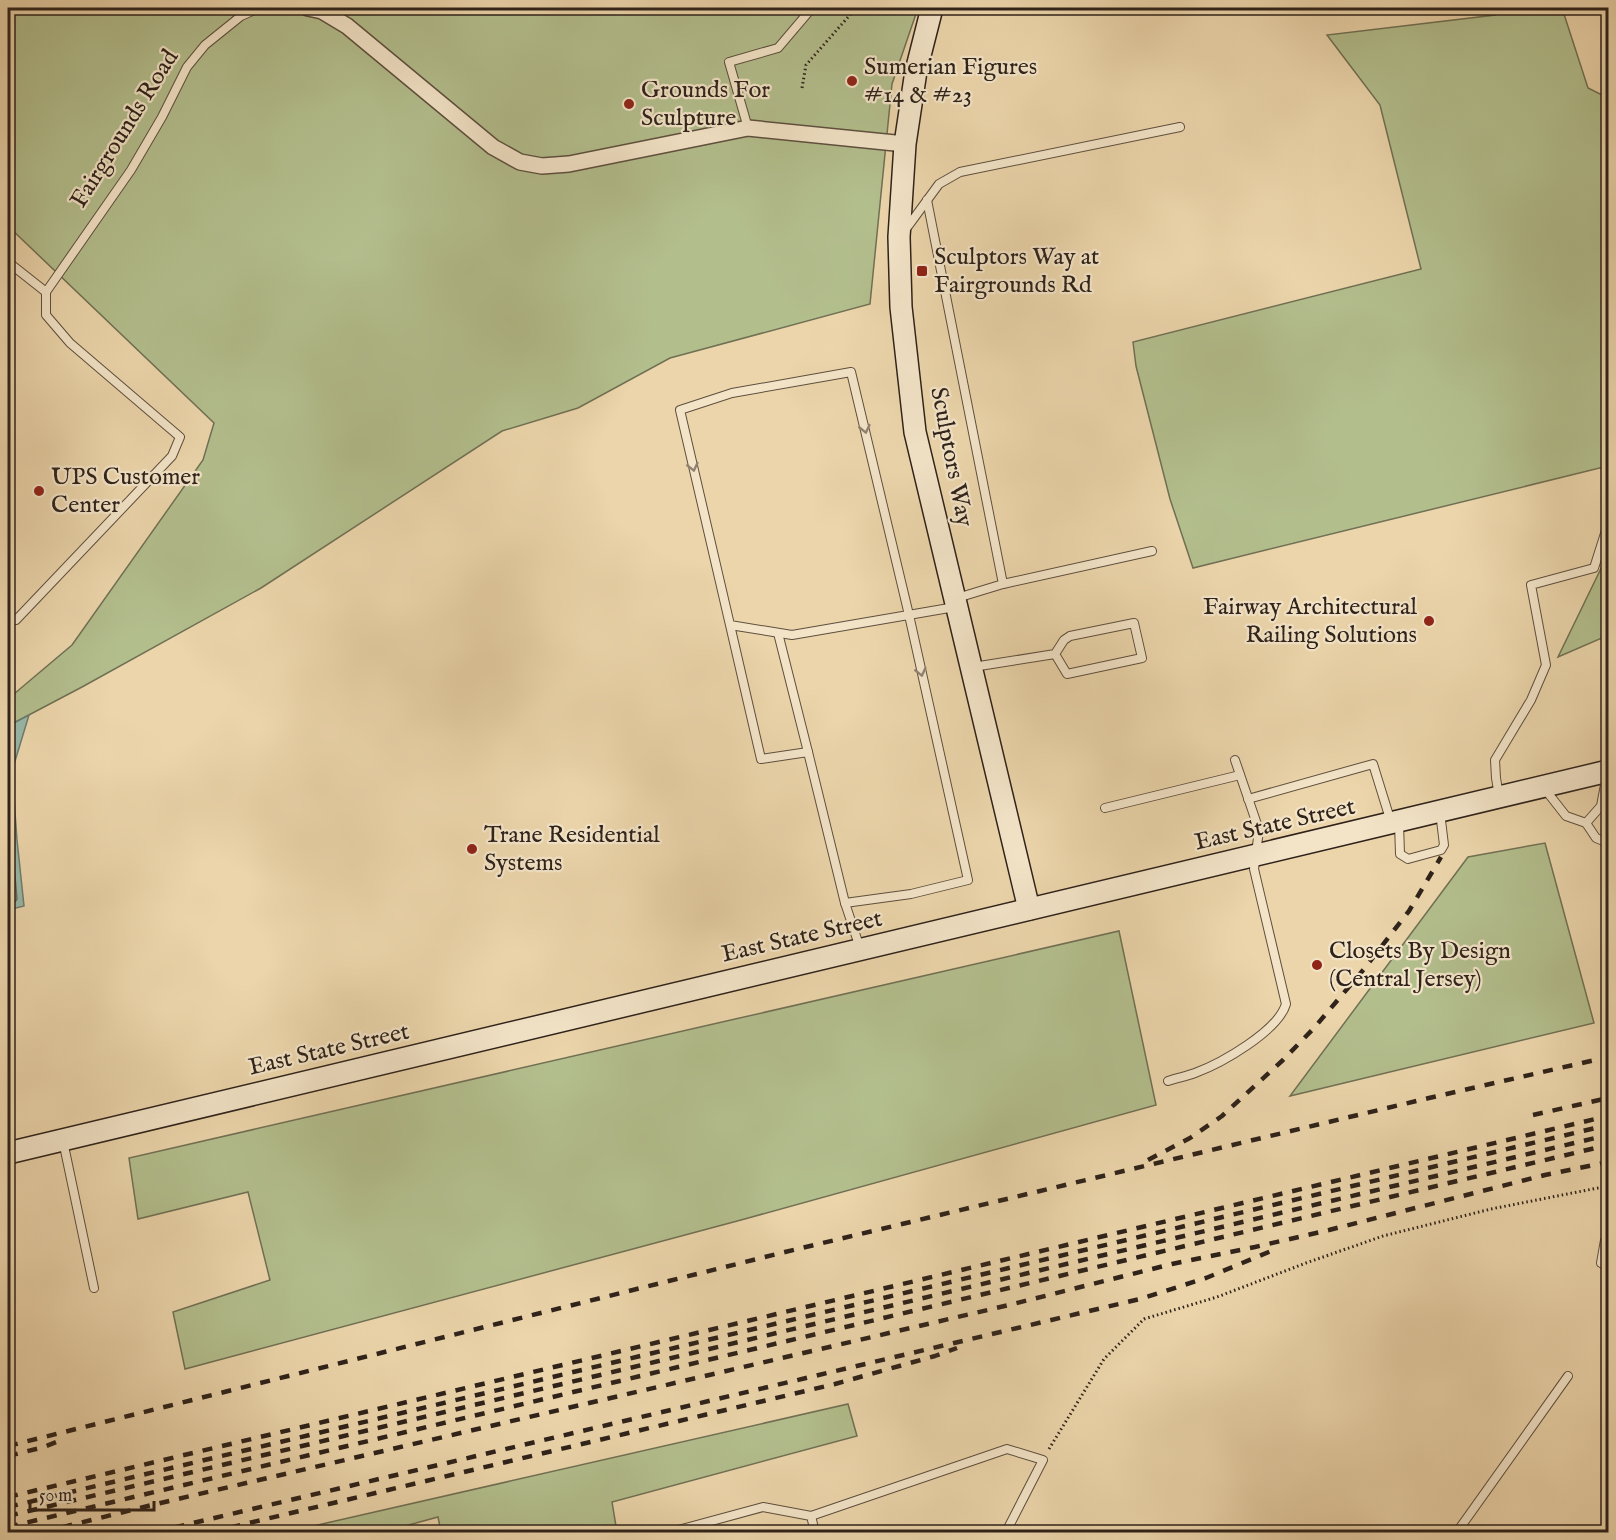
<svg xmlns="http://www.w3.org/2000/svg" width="1616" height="1540" viewBox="0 0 1616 1540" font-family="'IM FELL English',serif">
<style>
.green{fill:#b3be8d;stroke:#707054;stroke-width:1.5}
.water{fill:#99b9a9;stroke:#6e7d70;stroke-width:1.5}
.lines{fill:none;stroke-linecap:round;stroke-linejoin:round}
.shore{stroke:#646e62;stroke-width:1.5}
.lane-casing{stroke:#5e4f3e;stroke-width:10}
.street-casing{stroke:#5e4f3e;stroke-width:18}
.secondary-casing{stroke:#2e221a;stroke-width:24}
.path{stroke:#2e221a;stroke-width:3;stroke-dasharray:1.5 3;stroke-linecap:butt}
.lane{stroke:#f3e4c8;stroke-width:8}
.street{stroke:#f3e4c8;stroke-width:15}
.secondary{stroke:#f3e4c8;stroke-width:21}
.rail{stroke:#2e221a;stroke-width:4.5;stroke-dasharray:10 10;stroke-linecap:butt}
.oneway{stroke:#908371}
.poi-dot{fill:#8f2418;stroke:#f3e4c8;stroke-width:2}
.labels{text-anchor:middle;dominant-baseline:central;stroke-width:4.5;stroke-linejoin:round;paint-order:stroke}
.poi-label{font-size:24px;fill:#2e221a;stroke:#f3e4c8;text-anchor:start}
.street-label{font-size:24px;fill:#2e221a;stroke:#f3e4c8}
</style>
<rect width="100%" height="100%" fill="#ecd5ab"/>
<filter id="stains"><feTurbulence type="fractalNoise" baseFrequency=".00333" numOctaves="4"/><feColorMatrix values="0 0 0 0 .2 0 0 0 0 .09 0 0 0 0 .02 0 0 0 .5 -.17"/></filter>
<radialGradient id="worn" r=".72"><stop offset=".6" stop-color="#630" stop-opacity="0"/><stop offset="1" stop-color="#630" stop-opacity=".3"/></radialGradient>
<g class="green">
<polygon points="8,8 918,8 892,84 870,304 670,358 578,408 502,431 261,588 82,687 8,726 8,699 72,645 203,460 214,423 8,226"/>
<polygon points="1493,8 1562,8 1588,88 1608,98 1608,197 1605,202 1608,262 1608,466 1193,568 1170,499 1136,366 1133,342 1421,269 1380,105 1327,35 1495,15"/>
<polygon points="1608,554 1608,629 1602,638 1558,657"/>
<polygon points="1545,843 1594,1023 1290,1096 1468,857"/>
<polygon points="1119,931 1156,1105 741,1220 185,1369 173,1312 270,1280 248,1192 138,1219 129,1158"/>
<polygon points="848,1404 857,1436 612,1502 617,1532 441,1532 438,1517 383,1532 287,1532"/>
</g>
<polygon class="water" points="29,715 12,771 17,840 24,906 8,910 8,726"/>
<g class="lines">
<polyline class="shore" points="8,797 17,899 15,902 8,904"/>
<defs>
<g id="lane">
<polyline points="748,128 729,62 778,48 812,8"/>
<polyline points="927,200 1003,584 957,598"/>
<polyline points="906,229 939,184 960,172 1180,127"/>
<polyline points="8,262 46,292"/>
<polyline points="46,292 131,170 162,117 187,67 205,45 241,16 259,8"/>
<polyline points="1003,584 1152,551"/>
<polyline points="8,617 16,620 172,456 180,437 70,343 46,315 46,292"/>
<polyline points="730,625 680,410 732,393 851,372 909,615 968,880 911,894 845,903 808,752 761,759 730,625 792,635 955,607"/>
<polyline points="778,633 808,752"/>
<polyline points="973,667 1055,654 1064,640 1070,636 1134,623 1142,658 1067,674 1055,654"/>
<polyline points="1544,788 1566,816 1586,823 1601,806 1607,774"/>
<polyline points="1499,796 1496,778 1495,760 1531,700 1546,665 1531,585 1594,568 1608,524"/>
<polyline points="1248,799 1373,764 1391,822"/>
<polyline points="1105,808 1240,775"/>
<polyline points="1399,823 1400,854 1408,859 1441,850 1444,845 1440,812"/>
<polyline points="1586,823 1596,838 1608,843"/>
<polyline points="845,903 860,948"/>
<path d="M1168,1081C1177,1078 1187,1076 1195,1073C1222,1063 1278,1031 1286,1004L1254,869L1259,830L1235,760"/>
<polyline points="63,1141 94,1288"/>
<polyline points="1608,1239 1605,1240 1601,1263 1608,1267"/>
<polyline points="811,1516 1007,1449 1043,1460 1006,1532"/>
<polyline points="671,1532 763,1507 811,1516 815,1532"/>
<polyline points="1457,1532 1568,1376"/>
</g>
<polyline id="street" points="308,8 322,11 347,26 493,147 520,162 542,166 569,164 748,128 905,144"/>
<g id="secondary">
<polyline points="932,8 916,71 905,144 899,237 901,307 915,432 1029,909"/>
<polyline points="8,1153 1608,771"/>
</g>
</defs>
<use href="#lane" class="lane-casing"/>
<use href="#street" class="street-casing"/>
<use href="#secondary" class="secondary-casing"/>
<g class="path">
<polyline points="802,88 806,65 856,8"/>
<polyline points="1049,1449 1104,1359 1144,1319 1217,1297 1306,1263 1383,1236 1491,1209 1608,1186"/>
</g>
<use href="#lane" class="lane"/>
<use href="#street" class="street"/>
<use href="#secondary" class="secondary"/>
<g class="rail">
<polyline points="1533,1115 1608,1098"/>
<polyline points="1148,1160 1190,1138 1222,1116 1283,1060 1314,1028 1364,969 1409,911 1441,857"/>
<polyline points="8,1446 785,1252 1429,1098 1608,1057"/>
<polyline points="8,1456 44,1447 64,1439"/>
<polyline points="8,1497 1608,1116"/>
<polyline points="8,1507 1608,1125"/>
<polyline points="8,1516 1608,1135"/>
<polyline points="8,1527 1608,1145"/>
<polyline points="43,1532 152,1505 1009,1305 1172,1264 1255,1247 1329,1230 1545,1175 1608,1162"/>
<polyline points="155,1532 1140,1299 1206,1278 1276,1249"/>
<polyline points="211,1532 835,1384 935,1356 957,1348"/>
</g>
</g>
<defs><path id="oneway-chevron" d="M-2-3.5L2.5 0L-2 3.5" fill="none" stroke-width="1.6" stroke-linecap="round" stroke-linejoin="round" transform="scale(1.5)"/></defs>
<g class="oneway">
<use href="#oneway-chevron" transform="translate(865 429) rotate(77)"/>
<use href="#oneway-chevron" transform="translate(693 467) rotate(77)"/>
<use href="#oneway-chevron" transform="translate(921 672) rotate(77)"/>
</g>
<g class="poi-dot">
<circle cx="852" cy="81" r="6"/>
<circle cx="629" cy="104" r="6"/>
<rect x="916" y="265" width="12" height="12" rx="3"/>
<circle cx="39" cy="491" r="6"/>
<circle cx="1429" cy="621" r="6"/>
<circle cx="472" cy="849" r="6"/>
<circle cx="1317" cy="965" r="6"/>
</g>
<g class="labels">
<g class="poi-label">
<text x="864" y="67">Sumerian Figures<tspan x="864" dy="28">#14 &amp; #23</tspan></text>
<text x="641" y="90">Grounds For<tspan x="641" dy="28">Sculpture</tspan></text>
<text x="934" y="257">Sculptors Way at<tspan x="934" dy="28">Fairgrounds Rd</tspan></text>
<text x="51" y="477">UPS Customer<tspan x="51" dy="28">Center</tspan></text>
<text x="1417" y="607" text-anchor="end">Fairway Architectural<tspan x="1417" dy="28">Railing Solutions</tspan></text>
<text x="484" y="835">Trane Residential<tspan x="484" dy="28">Systems</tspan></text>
<text x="1329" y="951">Closets By Design<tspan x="1329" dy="28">(Central Jersey)</tspan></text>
</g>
<g class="street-label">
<text transform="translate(125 129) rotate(-58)">Fairgrounds Road</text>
<text transform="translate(951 457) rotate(79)">Sculptors Way</text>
<text transform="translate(1275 825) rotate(-13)">East State Street</text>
<text transform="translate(802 937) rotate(-13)">East State Street</text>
<text transform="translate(329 1050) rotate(-13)">East State Street</text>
</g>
</g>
<rect width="1616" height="1540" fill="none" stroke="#ecd5ab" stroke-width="30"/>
<rect x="9" y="9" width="1598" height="1522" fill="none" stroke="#2e221a" stroke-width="3"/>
<rect x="15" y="15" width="1586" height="1510" fill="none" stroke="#2e221a" stroke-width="1.5"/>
<path d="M30 1501v9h124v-9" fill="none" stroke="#2e221a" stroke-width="3"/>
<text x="39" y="1501" font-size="18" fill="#2e221a" stroke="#f3e4c8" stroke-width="4.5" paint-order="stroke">50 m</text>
<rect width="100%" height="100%" filter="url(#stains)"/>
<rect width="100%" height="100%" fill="url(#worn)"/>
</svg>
